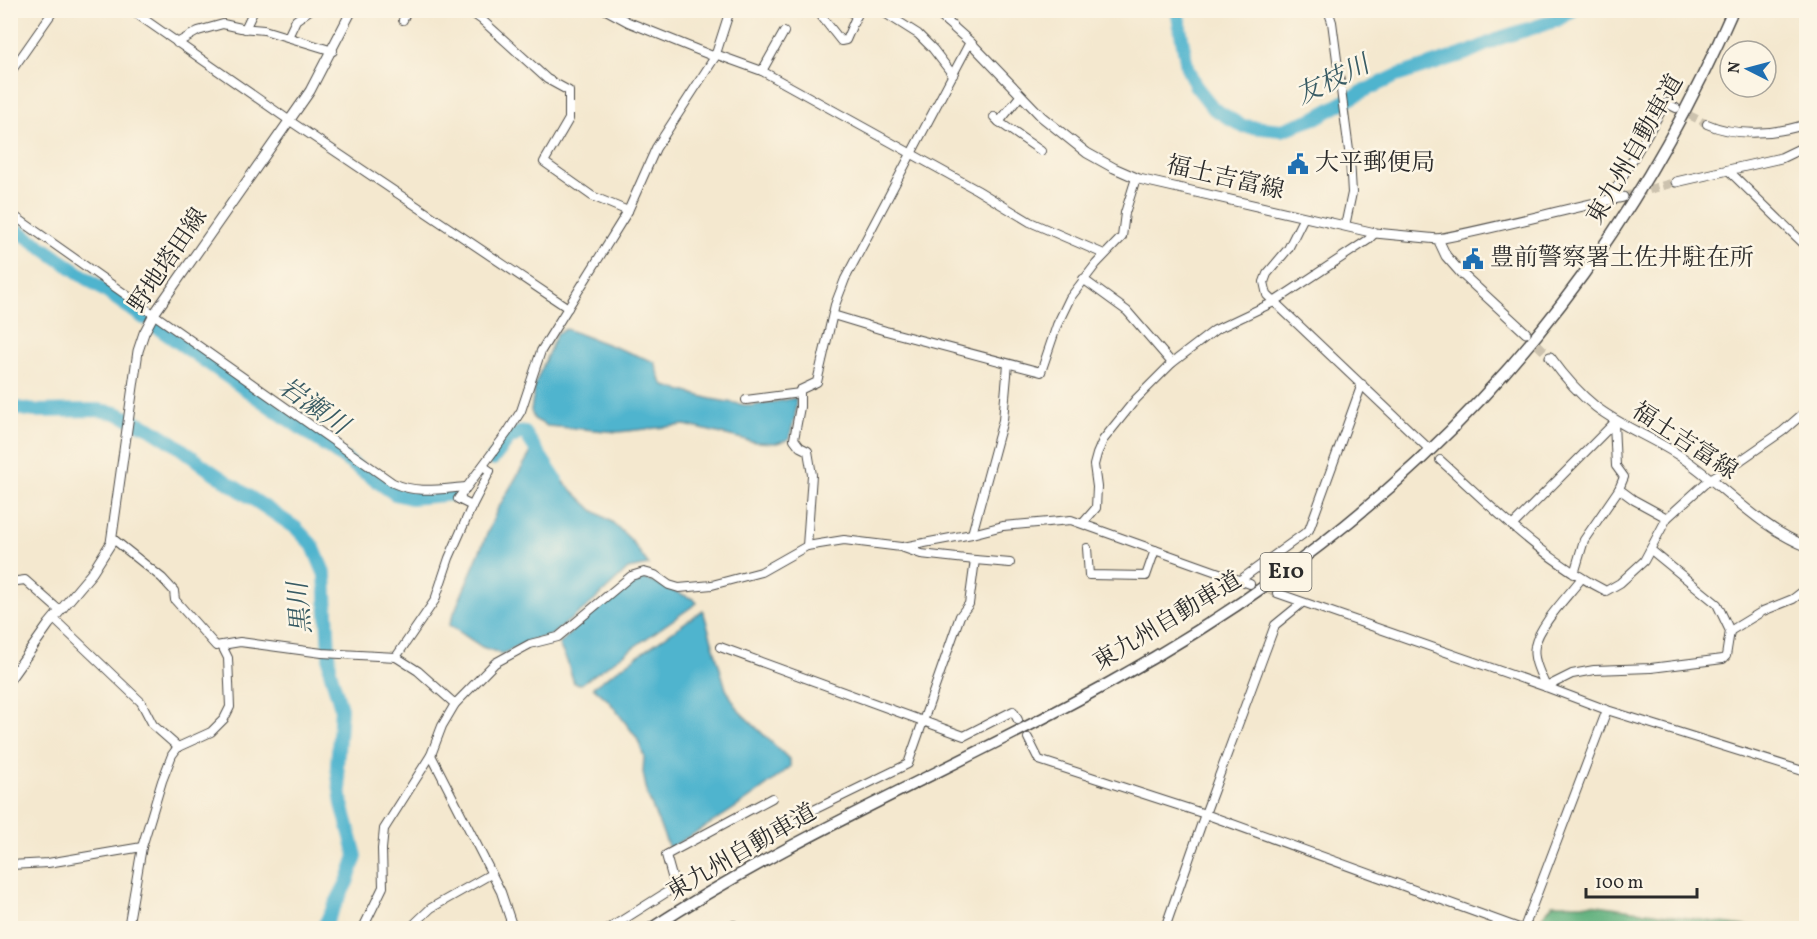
<svg xmlns="http://www.w3.org/2000/svg" width="1817" height="939" viewBox="0 0 1817 939" font-family="Vollkorn,'Noto Serif JP',serif">
<style>
.forest{fill:#60b17e;stroke:#466e54;stroke-width:1.5}
.water{fill:#4fb4ce;stroke:#3d707c;stroke-width:1.5}
.lines{fill:none;stroke-linecap:round;stroke-linejoin:round}
.river{stroke:#4fb4ce;stroke-width:14}
.minor-tunnel{stroke:#ccc2ae;stroke-width:8;stroke-dasharray:8 4;stroke-linecap:butt}
.major-tunnel{stroke:#ccc2ae;stroke-width:9;stroke-dasharray:9 4.5;stroke-linecap:butt}
.minor-casing{stroke:#494744;stroke-width:10}
.major-casing{stroke:#494744;stroke-width:11}
.highway-casing{stroke:#494744;stroke-width:13}
.minor{stroke:#fff;stroke-width:8}
.major{stroke:#fff;stroke-width:9}
.highway{stroke:#fff;stroke-width:10}
.labels{text-anchor:middle;dominant-baseline:central;stroke-width:5;stroke-linejoin:round;paint-order:stroke}
.shield{fill:#fcf5e5;stroke:#6a6863;stroke-width:1.5}
.shield-label{font-size:22px;font-weight:bold;fill:#2b2b2b}
.street-label{font-size:24px;fill:#2b2b2b;stroke:#fcf5e5}
.poi-label{font-size:24px;fill:#2b2b2b;stroke:#fcf5e5;text-anchor:start}
.water-label{font-size:26px;font-style:italic;fill:#385b64;stroke:#fcf5e5}
</style>
<rect width="100%" height="100%" fill="#fcf5e5"/>
<filter id="ink" filterUnits="userSpaceOnUse"><feTurbulence type="fractalNoise" baseFrequency=".0167" numOctaves="2"/><feDisplacementMap in="SourceGraphic" scale="12" xChannelSelector="R" yChannelSelector="G"/><feConvolveMatrix kernelMatrix="1 2 1 2 8 2 1 2 1" color-interpolation-filters="sRGB"/></filter>
<filter id="wash" filterUnits="userSpaceOnUse"><feTurbulence type="fractalNoise" baseFrequency=".008" numOctaves="4" result="noise"/><feDisplacementMap in="SourceGraphic" scale="24" xChannelSelector="R" yChannelSelector="G"/><feGaussianBlur stdDeviation="1.35" result="paint"/><feColorMatrix in="noise" values="0 0 0 0 0 0 0 0 0 0 0 0 0 0 0 0 0 1.4 0 .05"/><feComposite in="paint" operator="in"/></filter>
<g filter="url(#wash)">
<rect width="100%" height="100%" fill="#f4e8cf"/>
<polygon class="forest" points="1553,904 1591,904 1757,928 1532,928"/>
<g class="water">
<polygon points="566,329 655,362 661,381 665,386 711,399 751,406 796,398 795,417 789,439 777,443 755,442 685,425 618,432 547,426 534,419 531,411 535,384 557,333"/>
<polygon points="531,452 552,481 559,478 594,511 612,522 630,539 649,565 628,569 594,601 550,636 530,640 502,654 482,647 449,625 497,510"/>
<polygon points="640,577 693,599 697,603 581,684 574,683 567,661 559,645 577,626"/>
<path d="M703,610L726,689L739,711L790,760V767C752,799 712,824 669,848L648,797L643,773L644,756L637,738L609,701L593,687Z"/>
</g>
<g class="lines">
<g class="river">
<polyline points="1177,10 1187,67 1195,85 1214,109 1242,126 1282,130 1315,118 1364,91 1396,76 1467,53 1500,38 1557,20 1573,10"/>
<polyline points="10,225 144,318"/>
<polyline points="155,326 395,494 411,498 454,494"/>
<polyline points="10,407 35,411 98,410 116,413 150,428 175,444 208,469 296,528 313,546 325,575 330,671 341,708 337,766 339,782 342,804 356,856 347,882 323,928"/>
<polyline points="493,459 509,439 521,432 525,433 556,480"/>
</g>
</g>
</g>
<g filter="url(#ink)">
<g class="lines">
<g class="minor-tunnel">
<polyline points="1679,110 1707,124"/>
<polyline points="1257,587 1277,593"/>
</g>
<g class="major-tunnel">
<polyline points="1623,197 1676,182"/>
<polyline points="1528,335 1550,357"/>
</g>
<defs>
<g id="minor">
<polyline points="131,10 290,121 568,308"/>
<polyline points="468,10 482,20 547,79 569,91 569,119 544,162 592,196 628,211"/>
<polyline points="606,10 628,22 715,57"/>
<polyline points="826,10 822,17 841,41 846,40 859,10"/>
<polyline points="847,10 857,16"/>
<polyline points="880,10 918,34 933,49 953,75"/>
<polyline points="1328,10 1332,22 1350,158 1352,193 1345,226"/>
<polyline points="403,20 407,10"/>
<polyline points="947,22 953,10"/>
<polyline points="245,29 254,10"/>
<polyline points="288,37 296,20 310,10"/>
<polyline points="177,43 198,31 223,24 241,28 264,30 333,51"/>
<polyline points="715,54 762,71 977,190 1030,222 1104,254"/>
<polyline points="762,71 784,32"/>
<polyline points="10,73 54,10"/>
<polyline points="994,117 999,122 1021,95"/>
<polyline points="999,122 1041,151"/>
<path d="M1707,124C1735,137 1778,134 1806,124"/>
<polyline points="1729,171 1806,246"/>
<polyline points="1609,200 1666,103 1676,108"/>
<path d="M10,213L393,483C417,494 440,489 466,487"/>
<polyline points="1304,217 1288,249 1267,274 1264,282 1267,295 1426,446"/>
<polyline points="1083,279 1127,311 1172,363"/>
<polyline points="833,315 886,331 1041,372 1057,325 1070,298 1096,264 1122,237 1125,213 1136,178"/>
<polyline points="746,400 800,393"/>
<path d="M1440,460C1492,507 1543,560 1606,591L1620,583L1644,561L1667,518L1710,479L1734,465L1783,431L1806,411"/>
<polyline points="1619,489 1634,500 1667,518"/>
<polyline points="472,506 458,499 507,433 521,411 541,351 628,211 656,148 715,57 730,10"/>
<polyline points="1083,523 1096,508 1097,487 1094,465 1097,454 1103,440 1136,399 1172,363 1215,330 1274,302 1368,240 1375,233"/>
<polyline points="1512,526 1614,423"/>
<polyline points="972,534 1003,420 1008,364"/>
<polyline points="112,538 162,578 174,591 175,600 216,646 240,642 322,653 396,657 418,671 455,704"/>
<polyline points="807,546 812,475 808,451 800,447 794,439 800,407 800,390 817,382 835,305 845,279 970,42"/>
<polyline points="903,547 972,534 1003,526 1071,520 1250,584"/>
<polyline points="1087,548 1089,575 1146,576 1155,550"/>
<polyline points="975,560 1010,563"/>
<polyline points="1574,574 1584,540 1619,489 1624,477 1616,466 1614,423"/>
<polyline points="1240,580 1309,530 1362,384"/>
<polyline points="10,582 25,580 60,611"/>
<polyline points="1277,593 1546,687 1607,710 1806,772"/>
<polyline points="54,619 141,702 153,725 178,747"/>
<polyline points="1730,631 1763,611 1793,599 1806,589"/>
<polyline points="720,647 964,736 1013,711 1018,720"/>
<polyline points="396,657 435,600 449,558 472,506 490,471 483,466"/>
<polyline points="1546,687 1572,674 1594,670 1651,668 1723,659 1726,656 1730,631 1717,604 1651,550"/>
<path d="M1546,687C1541,675 1532,659 1535,646C1539,625 1568,596 1581,579"/>
<polyline points="1028,738 1039,760 1205,814 1519,928"/>
<polyline points="431,755 501,892 513,928"/>
<polyline points="10,865 48,863 142,847"/>
<polyline points="128,928 142,847 162,781 172,755 178,747 211,732 224,719 230,707 228,658 222,646"/>
<polyline points="363,928 383,887 382,849 384,829 431,755 442,726 455,704 495,663 530,644 558,637 631,576 644,572 655,575 669,585 679,588 712,585 761,572 807,546 844,540 901,547 921,554 975,560 969,604 960,616 908,764 791,821"/>
<polyline points="410,928 431,908 491,874"/>
<polyline points="610,928 675,887 666,855 772,798"/>
<polyline points="728,928 734,925"/>
<polyline points="1165,928 1205,814 1275,625 1302,603"/>
<polyline points="1524,928 1607,710"/>
<polyline points="1796,928 1806,927"/>
</g>
<g id="major">
<polyline points="934,10 970,42 1042,117 1087,153 1114,168 1139,179 1375,233 1438,239 1446,256 1461,273 1526,333"/>
<polyline points="1676,182 1781,158 1806,146"/>
<path d="M1438,239C1500,227 1561,210 1623,197"/>
<path d="M1550,357C1563,375 1578,393 1596,407C1622,427 1653,438 1680,456C1723,485 1757,526 1806,546"/>
<polyline points="10,679 49,624 92,573 111,543 138,351 144,333 154,314 310,91 352,10"/>
</g>
<path id="highway" d="M652,928C797,833 958,767 1109,683C1396,525 1602,312 1733,10"/>
</defs>
<use href="#minor" class="minor-casing"/>
<use href="#major" class="major-casing"/>
<use href="#highway" class="highway-casing"/>
<use href="#minor" class="minor"/>
<use href="#major" class="major"/>
<use href="#highway" class="highway"/>
</g>
</g>
<defs>
<symbol id="civic-bare" viewBox="-9 -9 18 18"><path d="M-.6-6.5H3V-4.5H.6V-3L4-1V1h2V6H-6V1h2V-1L-.6-3ZM-1.2 2.5V6h2.4V2.5Z" fill="#1f6fb2" stroke="#fcf5e5" stroke-width="2.5" paint-order="stroke"/></symbol>
</defs>
<g fill-rule="evenodd">
<use href="#civic-bare" x="1283" y="149" width="30" height="30"/>
<use href="#civic-bare" x="1458" y="244" width="30" height="30"/>
</g>
<g class="labels">
<rect class="shield" x="1260.5" y="553" width="51" height="38" rx="4.5"/>
<g class="shield-label">
<text x="1286" y="572">E10</text>
</g>
<g class="street-label">
<text transform="translate(1636 150) rotate(-60)">東九州自動車道</text>
<text transform="translate(1225 179) rotate(13)">福土吉富線</text>
<text transform="translate(169 261) rotate(-56)">野地塔田線</text>
<text transform="translate(1684 442) rotate(33)">福土吉富線</text>
<text transform="translate(1168 622) rotate(-31)">東九州自動車道</text>
<text transform="translate(742 853) rotate(-30)">東九州自動車道</text>
</g>
<g class="poi-label">
<text x="1315" y="164">大平郵便局</text>
<text x="1490" y="259">豊前警察署土佐井駐在所</text>
</g>
<g class="water-label">
<text transform="translate(1333 81) rotate(-26)">友枝川</text>
<text transform="translate(313 407) rotate(35)">岩瀬川</text>
<text transform="translate(301 608) rotate(-95)">黒川</text>
</g>
</g>
<rect width="1817" height="939" fill="none" stroke="#fcf5e5" stroke-width="36"/>
<g transform="translate(1748 69) rotate(276)"><circle r="28" fill="#fcf5e5" stroke="#a8a49b" stroke-width="1.5"/>
<path d="M0-4.5L10 22L0 15L-10 22Z" fill="#1f6fb2"/>
<text y="-9" font-size="16" font-weight="bold" text-anchor="middle" fill="#2b2b2b">N</text>
</g>
<path d="M1586 888v9h111v-9" fill="none" stroke="#2b2b2b" stroke-width="3"/>
<text x="1595" y="888" font-size="18" fill="#2b2b2b" stroke="#fcf5e5" stroke-width="4.5" paint-order="stroke">100 m</text>
</svg>
